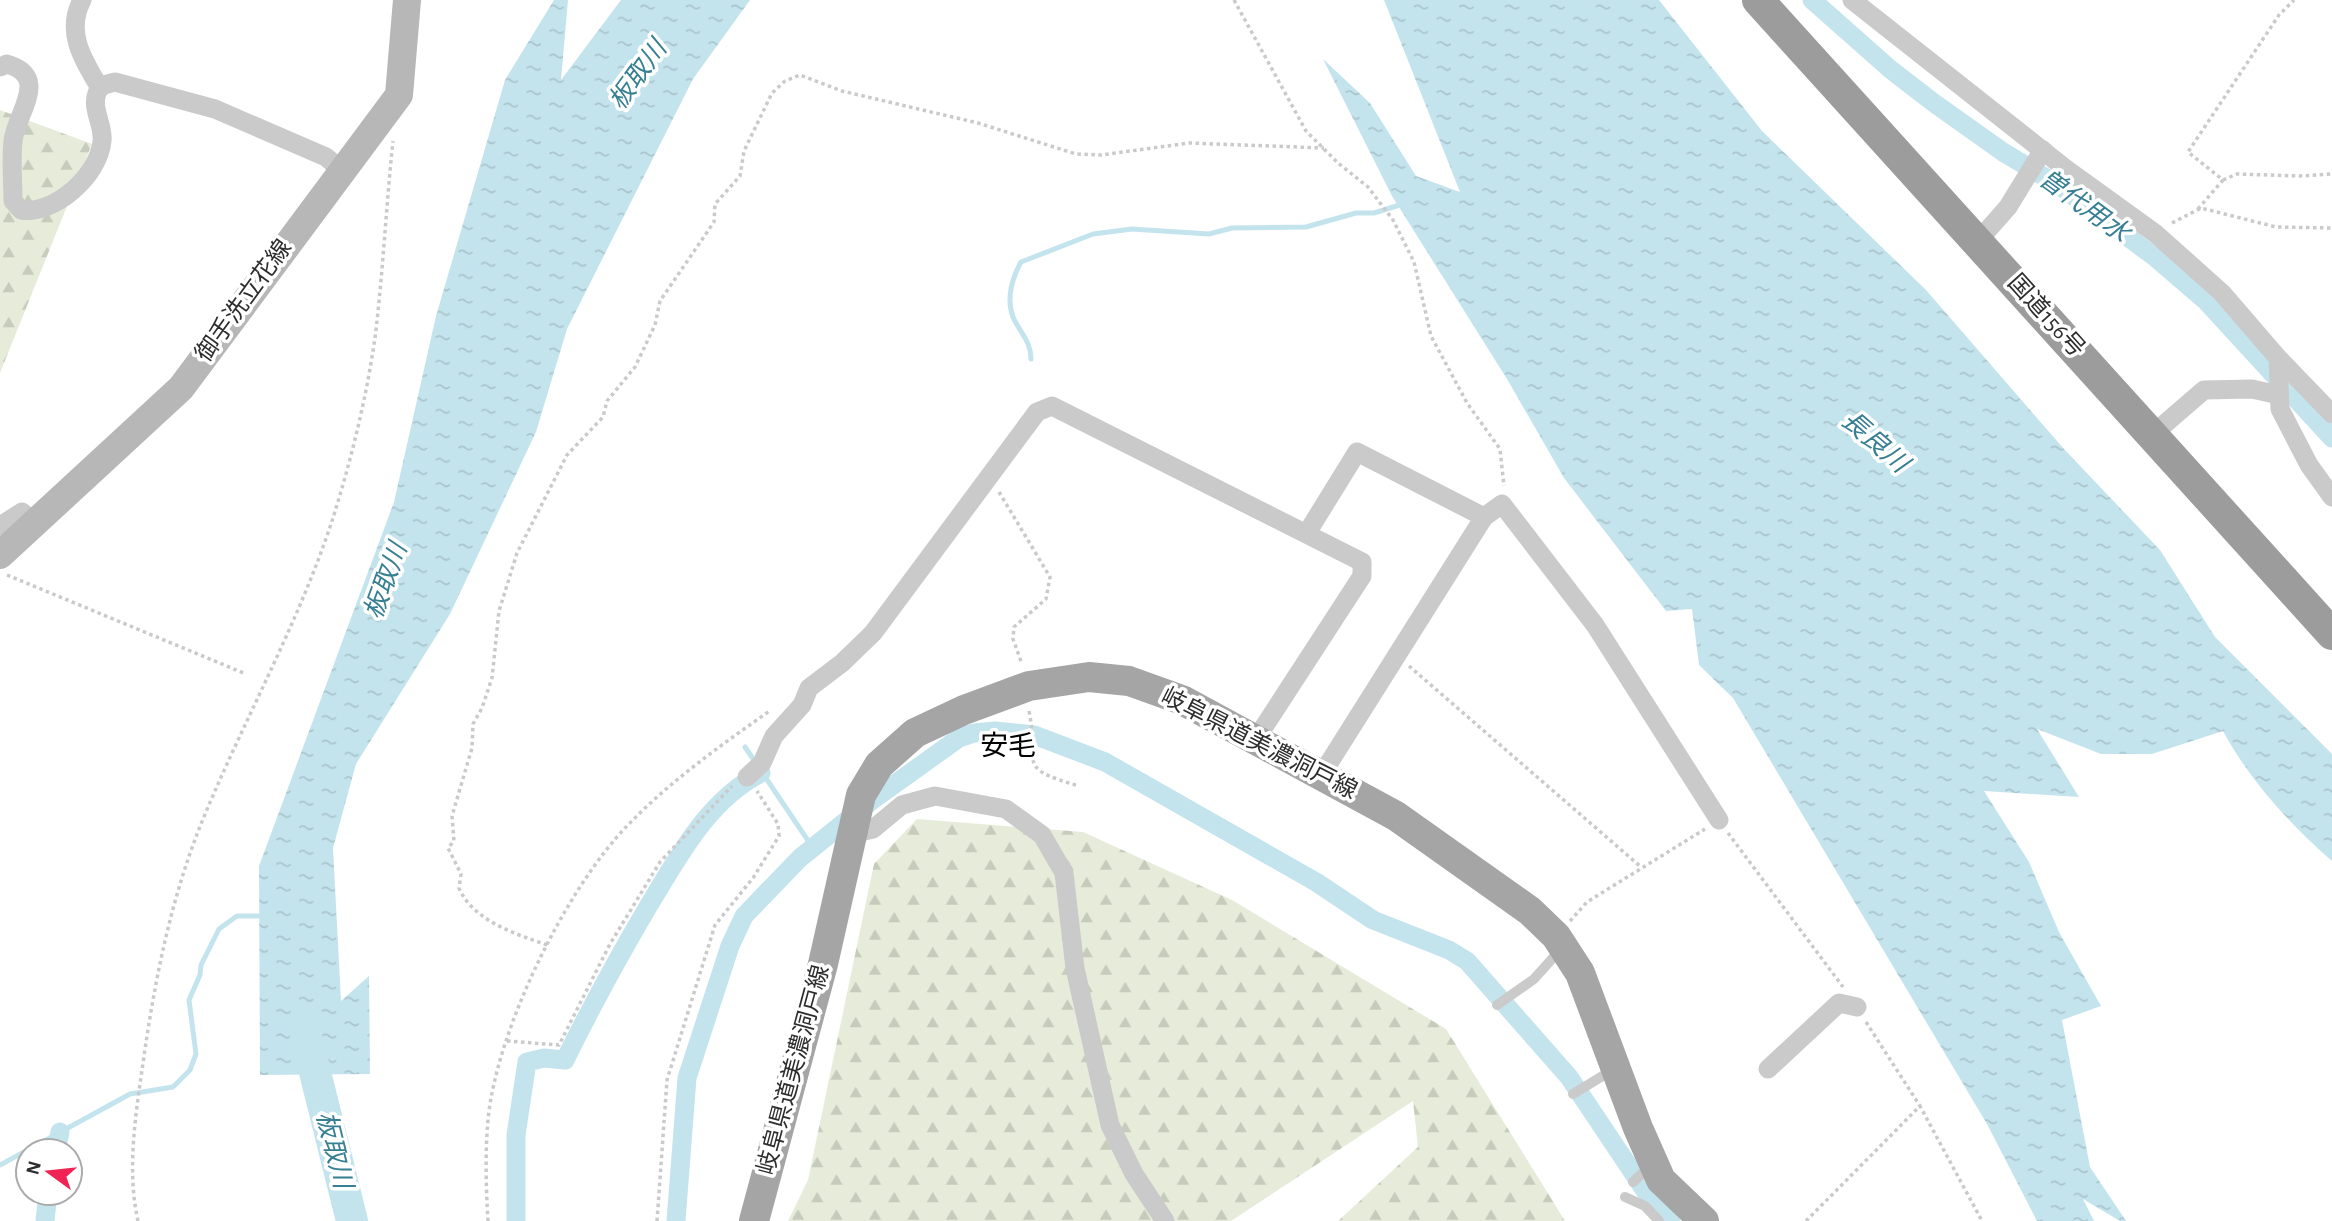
<svg xmlns="http://www.w3.org/2000/svg" width="2332" height="1221" viewBox="0 0 2332 1221" font-family="'Alegreya Sans','Noto Sans JP',sans-serif">
<style>
.forest{fill:url(#forest-firs)}
.water{fill:url(#water-ripples)}
.lines{fill:none;stroke-linecap:round;stroke-linejoin:round}
.stream{stroke:#c4e4ed;stroke-width:5}
.canal{stroke:#c4e4ed;stroke-width:19}
.river{stroke:#c4e4ed;stroke-width:32}
.path{stroke:#cacaca;stroke-width:3.5;stroke-dasharray:3.5 3.5;stroke-linecap:butt}
.service{stroke:#cacaca;stroke-width:10}
.minor{stroke:#cacaca;stroke-width:19}
.secondary{stroke:#b7b7b7;stroke-width:28}
.primary{stroke:#a5a5a5;stroke-width:30}
.trunk{stroke:#9c9c9c;stroke-width:32}
.labels{text-anchor:middle;dominant-baseline:central;stroke-width:7;stroke-linejoin:round;paint-order:stroke}
.street-label{font-size:24px;fill:#2d2d2d;stroke:#fff}
.water-label{font-size:26px;font-style:italic;fill:#377f93;stroke:#fff}
.quarter-label{font-size:28px;fill:#000;stroke:#fff}
</style>
<defs>
<pattern id="forest-firs" width="22" height="20" patternUnits="userSpaceOnUse" patternTransform="scale(1.75)"><rect width="22" height="20" fill="#e6ecd9"/><path d="M5 1l3.5 6h-7zM16 11l3.5 6h-7z" fill="#c6cbbb"/></pattern>
<pattern id="water-ripples" width="26" height="14" patternUnits="userSpaceOnUse" patternTransform="scale(1.75)"><rect width="26" height="14" fill="#c4e4ed"/><path d="M2 4q2-2 4 0t4 0M15 11q2-2 4 0t4 0" fill="none" stroke="#a9c4cc"/></pattern>
</defs>
<rect width="100%" height="100%" fill="#fff"/>
<g class="forest">
<polygon points="0,110 92,144 0,373"/>
<polygon points="917,819 1083,832 1232,900 1446,1029 1565,1221 1338,1221 1418,1147 1413,1101 1231,1221 788,1221 808,1180 874,864"/>
</g>
<g class="water">
<polygon points="554,0 568,0 561,80 621,0 750,0 693,79 567,329 536,432 450,614 356,764 333,848 341,1001 369,976 370,1074 260,1075 259,866 394,502 436,316 505,80"/>
<path d="M1384,0H1659L1762,131L1926,290L2064,449L2160,550L2215,637L2332,754V861C2289,823 2250,781 2223,731L2152,754H2101L2037,729L2079,797L1984,791L2029,862L2059,932L2101,1006L2062,1020L2090,1167L2126,1221H2120L2083,1199L2094,1221H2037L1987,1124L1733,698L1699,665L1692,609L1666,611L1564,478L1507,379L1392,196L1323,59L1370,103L1416,176L1460,192Z"/>
</g>
<g class="lines">
<g class="stream">
<path d="M1031,359C1031,341 1020,333 1013,317C1006,299 1012,278 1021,262L1093,234L1132,229L1209,234L1232,228L1306,227L1356,213H1374L1403,204"/>
<polyline points="745,747 813,848"/>
<polyline points="0,1165 130,1094 173,1087 190,1070 196,1054 189,1000 200,975 201,965 219,929 237,916 263,916"/>
</g>
<g class="canal">
<polyline points="1812,0 1890,69 1934,103 2003,152 2061,187 2156,258 2206,301 2332,438"/>
<polyline points="56,1151 60,1132"/>
<polyline points="45,1221 48,1193"/>
<path d="M516,1221V1135L527,1062L544,1058L565,1060C591,1007 619,956 649,905C679,856 708,800 761,773"/>
<polyline points="676,1221 687,1078 730,946 744,916 800,858 871,801 959,738 974,733 995,731 1034,735 1105,762 1316,882 1373,920 1449,950 1467,961 1569,1077 1646,1192 1671,1221"/>
</g>
<polyline class="river" points="305,1032 352,1221"/>
<g class="path">
<polyline points="1234,0 1306,131 1338,163 1368,187 1393,220 1414,262 1431,336 1467,403 1500,449 1504,486"/>
<polyline points="2223,180 2237,174 2300,176 2332,174"/>
<polyline points="2198,209 2223,180 2188,152 2279,15 2294,0"/>
<polyline points="2172,223 2201,208 2276,227 2332,228"/>
<polyline points="999,492 1050,577 1046,599 1014,627 1013,639 1022,664"/>
<polyline points="7,575 246,674"/>
<polyline points="1409,666 1641,867"/>
<path d="M1029,711C1040,765 1013,767 1079,786"/>
<polyline points="1728,833 1843,987"/>
<polyline points="1570,921 1587,902 1705,829"/>
<path d="M547,945C516,934 473,921 459,888L461,874L448,848L454,841L452,816L472,748L473,724L482,708L492,678L499,611L517,553L567,455L603,417L607,401L635,367L655,325L660,301L714,222L715,204L740,176L744,151L772,93L785,81L800,75L842,91L978,123L1076,154L1101,155L1189,143L1324,148"/>
<polyline points="1866,1022 1920,1106"/>
<polyline points="507,1041 559,1045 610,944 660,862 732,786"/>
<path d="M138,1221C127,1173 135,1118 142,1070C154,984 170,900 203,819C244,720 297,626 331,524C350,465 366,400 375,338C383,273 386,207 393,141"/>
<path d="M488,1221C486,1188 485,1153 488,1120C496,1032 565,890 627,826C669,782 721,745 771,710"/>
<polyline points="657,1221 667,1080 715,925 753,878 779,836 778,824 757,791"/>
<polyline points="1806,1221 1920,1106 1982,1221"/>
</g>
<g class="service">
<polyline points="1497,1005 1534,979 1560,950"/>
<polyline points="1573,1094 1614,1069"/>
<polyline points="1633,1182 1650,1166"/>
<polyline points="1625,1197 1645,1206 1659,1221"/>
</g>
<g class="minor">
<path d="M82,0C65,32 83,60 100,88"/>
<polyline points="1852,0 2066,169 2156,234 2222,293 2278,358 2280,409 2309,465 2332,497"/>
<path d="M0,67L7,64C51,77 16,113 13,141C11,161 13,181 13,201L21,210C55,215 99,175 102,141C104,125 91,109 97,93C100,85 107,84 115,82L215,109L326,157L340,169"/>
<polyline points="1978,241 2008,207 2043,150"/>
<polyline points="2278,358 2332,414"/>
<polyline points="2153,434 2204,390 2252,389 2279,395"/>
<polyline points="1484,517 1502,504 1595,625 1719,820"/>
<polyline points="0,526 22,512 34,523"/>
<polyline points="1307,533 1357,452 1484,517 1322,774"/>
<polyline points="747,777 762,763 774,736 802,705 809,688 842,663 873,633 1037,412 1052,406 1362,562 1362,576 1256,739"/>
<polyline points="852,834 873,829 902,805 935,796 1006,809 1042,835 1064,873 1075,968 1110,1125 1134,1174 1165,1221"/>
<polyline points="1768,1069 1839,1003 1857,1007"/>
</g>
<polyline class="secondary" points="0,555 181,388 399,95 407,0"/>
<polyline class="primary" points="754,1221 823,964 861,795 879,765 915,733 964,710 1029,686 1089,677 1129,681 1182,700 1396,816 1530,911 1556,936 1580,973 1638,1128 1661,1180 1704,1221"/>
<polyline class="trunk" points="1758,0 2332,634"/>
</g>
<g class="labels">
<g class="street-label">
<text transform="translate(244 301) rotate(-54)">御手洗立花線</text>
<text transform="translate(2046 316) rotate(48)">国道156号</text>
<text transform="translate(1259 744) rotate(27)">岐阜県道美濃洞戸線</text>
<text transform="translate(794 1070) rotate(-75)">岐阜県道美濃洞戸線</text>
</g>
<g class="water-label">
<text transform="translate(638 75) rotate(-54)">板取川</text>
<text transform="translate(2084 206) rotate(36)">曽代用水</text>
<text transform="translate(1875 442) rotate(41)">長良川</text>
<text transform="translate(386 581) rotate(-70)">板取川</text>
<text transform="translate(334 1150) rotate(76)">板取川</text>
</g>
<g class="quarter-label">
<text x="1008" y="747">安毛</text>
</g>
</g>
<g transform="translate(49 1172) rotate(285)"><circle r="33" fill="#ffffff" stroke="#ababab" stroke-width="2"/>
<path d="M0-5L12 26L0 18L-12 26Z" fill="#ef2455"/>
<text y="-10" font-size="19" font-weight="bold" text-anchor="middle" fill="#2d2d2d">N</text>
</g>
</svg>
